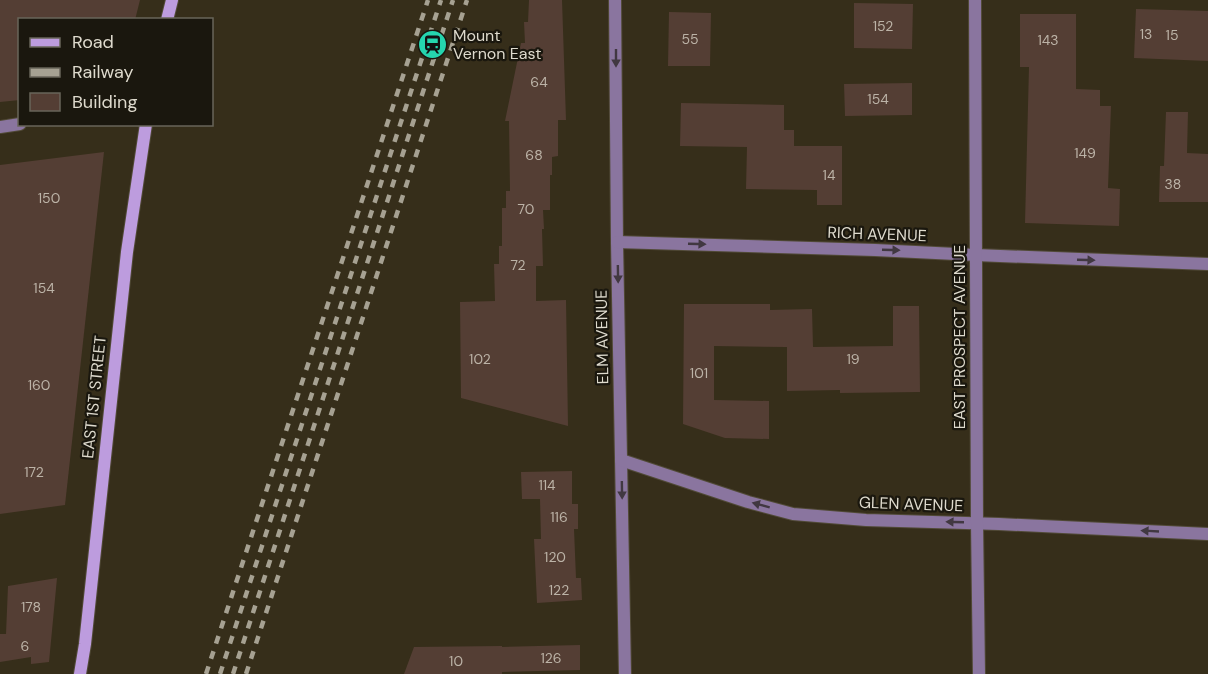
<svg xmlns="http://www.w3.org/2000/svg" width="1208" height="674" viewBox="0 0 1208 674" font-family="'DM Sans',sans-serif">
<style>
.building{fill:#543e34}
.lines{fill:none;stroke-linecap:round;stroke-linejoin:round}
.minor-casing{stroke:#514a37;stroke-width:14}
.tertiary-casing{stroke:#514a37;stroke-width:14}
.secondary-casing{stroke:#514a37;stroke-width:14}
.minor{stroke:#8a759f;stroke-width:12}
.tertiary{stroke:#8a759f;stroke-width:12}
.secondary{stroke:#bd9cde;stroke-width:12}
.rail{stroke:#a6a192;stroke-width:4.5;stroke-dasharray:8 8;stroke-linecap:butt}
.oneway{fill:#413841}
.labels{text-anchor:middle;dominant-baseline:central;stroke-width:4.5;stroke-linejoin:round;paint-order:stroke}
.number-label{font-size:14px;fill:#bcb3a7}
.poi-label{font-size:16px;fill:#dedacd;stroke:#1a170e;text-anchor:start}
.street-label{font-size:16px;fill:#dedacd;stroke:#1a170e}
</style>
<rect width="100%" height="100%" fill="#362e1a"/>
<g class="building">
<polygon points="0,0 140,0 135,20 20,20 20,100 0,102"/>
<polygon points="529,0 562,0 566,120 558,120 558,156 552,157 552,175 550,175 550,210 543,210 544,229 542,229 543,266 536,266 536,301 566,300 568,426 461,398 460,302 495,301 494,264 499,264 499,246 502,246 502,208 506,208 506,191 510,191 509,121 505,121 521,43 525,43 524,22 528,22"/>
<polygon points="854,3 913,4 912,49 854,48"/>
<polygon points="1136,9 1208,11 1208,61 1134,58"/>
<polygon points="669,12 711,13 710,66 668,66"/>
<polygon points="1020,14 1076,14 1076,89 1100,90 1100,106 1111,106 1108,188 1120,189 1119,226 1025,223 1029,67 1020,67"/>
<polygon points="912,83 912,115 845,116 844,84"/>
<polygon points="681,103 784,105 784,130 794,130 794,146 842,146 842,205 817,205 817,190 746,189 747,147 680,146"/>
<polygon points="1166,112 1188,112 1187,153 1208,154 1208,202 1159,202 1160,166 1164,166"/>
<polygon points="104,152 65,505 0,514 0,165"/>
<polygon points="684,304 770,304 770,310 812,309 813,347 893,346 893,306 919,306 920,392 840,393 840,390 787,391 787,347 714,346 714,400 769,401 769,439 725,438 683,424"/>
<polygon points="572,471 572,504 578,504 578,529 574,529 576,578 581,578 582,600 537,603 534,539 541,539 540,499 522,499 521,472"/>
<polygon points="57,578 49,662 31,664 31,657 0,662 0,634 6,634 8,586"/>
<polygon points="580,645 580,670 502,672 502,674 404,674 414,647 502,646 502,647"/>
</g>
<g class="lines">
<defs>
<g id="minor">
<polyline points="615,0 617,242 625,674"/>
<polyline points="0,127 20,124"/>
<polyline points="617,242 875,250 976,255 1208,264"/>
<polyline points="621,460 748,502 793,514 866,520 999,524 1208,534"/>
</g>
<polyline id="tertiary" points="975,0 977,523 979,674"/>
<g id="secondary">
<polyline points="167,20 172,0"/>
<polyline points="80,674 85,644 127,252 146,124"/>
</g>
</defs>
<use href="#minor" class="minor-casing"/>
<use href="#tertiary" class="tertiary-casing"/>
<use href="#secondary" class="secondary-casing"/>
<use href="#minor" class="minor"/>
<use href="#tertiary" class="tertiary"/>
<use href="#secondary" class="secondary"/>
<g class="rail">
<polyline points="206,674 428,0"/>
<polyline points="220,674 441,0"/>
<polyline points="233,674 453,0"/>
<polyline points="246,674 467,0"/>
</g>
</g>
<defs><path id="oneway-solid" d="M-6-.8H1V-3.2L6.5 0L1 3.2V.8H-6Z" transform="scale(1.5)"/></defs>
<g class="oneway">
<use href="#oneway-solid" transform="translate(616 58) rotate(90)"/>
<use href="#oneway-solid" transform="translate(697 244) rotate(2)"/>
<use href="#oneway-solid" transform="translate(891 250) rotate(2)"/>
<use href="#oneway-solid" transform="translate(1086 260) rotate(2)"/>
<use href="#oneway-solid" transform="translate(618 274) rotate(89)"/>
<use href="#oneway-solid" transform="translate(622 490) rotate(89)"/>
<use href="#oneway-solid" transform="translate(761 505) rotate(-165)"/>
<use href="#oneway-solid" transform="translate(955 522) rotate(-178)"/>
<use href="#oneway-solid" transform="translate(1150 531) rotate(-177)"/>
</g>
<defs>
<symbol id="station-disc" viewBox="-11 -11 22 22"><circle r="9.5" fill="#25d5ae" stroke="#1a170e"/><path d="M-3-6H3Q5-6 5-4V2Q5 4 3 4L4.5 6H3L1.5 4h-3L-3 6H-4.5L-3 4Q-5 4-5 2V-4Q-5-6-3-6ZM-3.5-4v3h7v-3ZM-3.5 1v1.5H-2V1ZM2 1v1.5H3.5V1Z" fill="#111"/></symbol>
</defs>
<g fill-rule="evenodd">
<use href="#station-disc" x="416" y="28" width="33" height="33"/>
</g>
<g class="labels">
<g class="number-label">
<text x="883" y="26">152</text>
<text x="1146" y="34">13</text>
<text x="1172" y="35">15</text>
<text x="690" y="39">55</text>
<text x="1048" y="40">143</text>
<text x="539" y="82">64</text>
<text x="878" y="99">154</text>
<text x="1085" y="153">149</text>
<text x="534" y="155">68</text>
<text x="829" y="175">14</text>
<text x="1173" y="184">38</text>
<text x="49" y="198">150</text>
<text x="526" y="209">70</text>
<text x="518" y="265">72</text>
<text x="44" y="288">154</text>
<text x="480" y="359">102</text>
<text x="853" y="359">19</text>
<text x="699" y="373">101</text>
<text x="39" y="385">160</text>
<text x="34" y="472">172</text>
<text x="547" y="485">114</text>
<text x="559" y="517">116</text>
<text x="555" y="557">120</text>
<text x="559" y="590">122</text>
<text x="31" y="607">178</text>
<text x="25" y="646">6</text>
<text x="551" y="658">126</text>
<text x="456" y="661">10</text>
</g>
<g class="poi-label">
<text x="453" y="35">Mount<tspan x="453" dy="18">Vernon East</tspan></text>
</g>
<g class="street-label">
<text transform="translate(877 234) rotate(2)">RICH AVENUE</text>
<text transform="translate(602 337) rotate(-91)">ELM AVENUE</text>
<text transform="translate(959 337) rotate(-90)">EAST PROSPECT AVENUE</text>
<text transform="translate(94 397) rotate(-84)">EAST 1ST STREET</text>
<text transform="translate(911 504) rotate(2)">GLEN AVENUE</text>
</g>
</g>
<rect x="18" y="18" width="195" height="108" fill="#1a170e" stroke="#68655a" stroke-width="1.5"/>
<rect x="30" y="38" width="30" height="9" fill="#bd9cde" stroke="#68655a" stroke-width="1.5"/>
<text x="72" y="48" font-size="18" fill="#dedacd">Road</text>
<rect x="30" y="68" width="30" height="9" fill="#a6a192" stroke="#68655a" stroke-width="1.5"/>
<text x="72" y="78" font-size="18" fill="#dedacd">Railway</text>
<rect x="30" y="93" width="30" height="18" fill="#543e34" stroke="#68655a" stroke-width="1.5"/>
<text x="72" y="108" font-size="18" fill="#dedacd">Building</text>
</svg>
